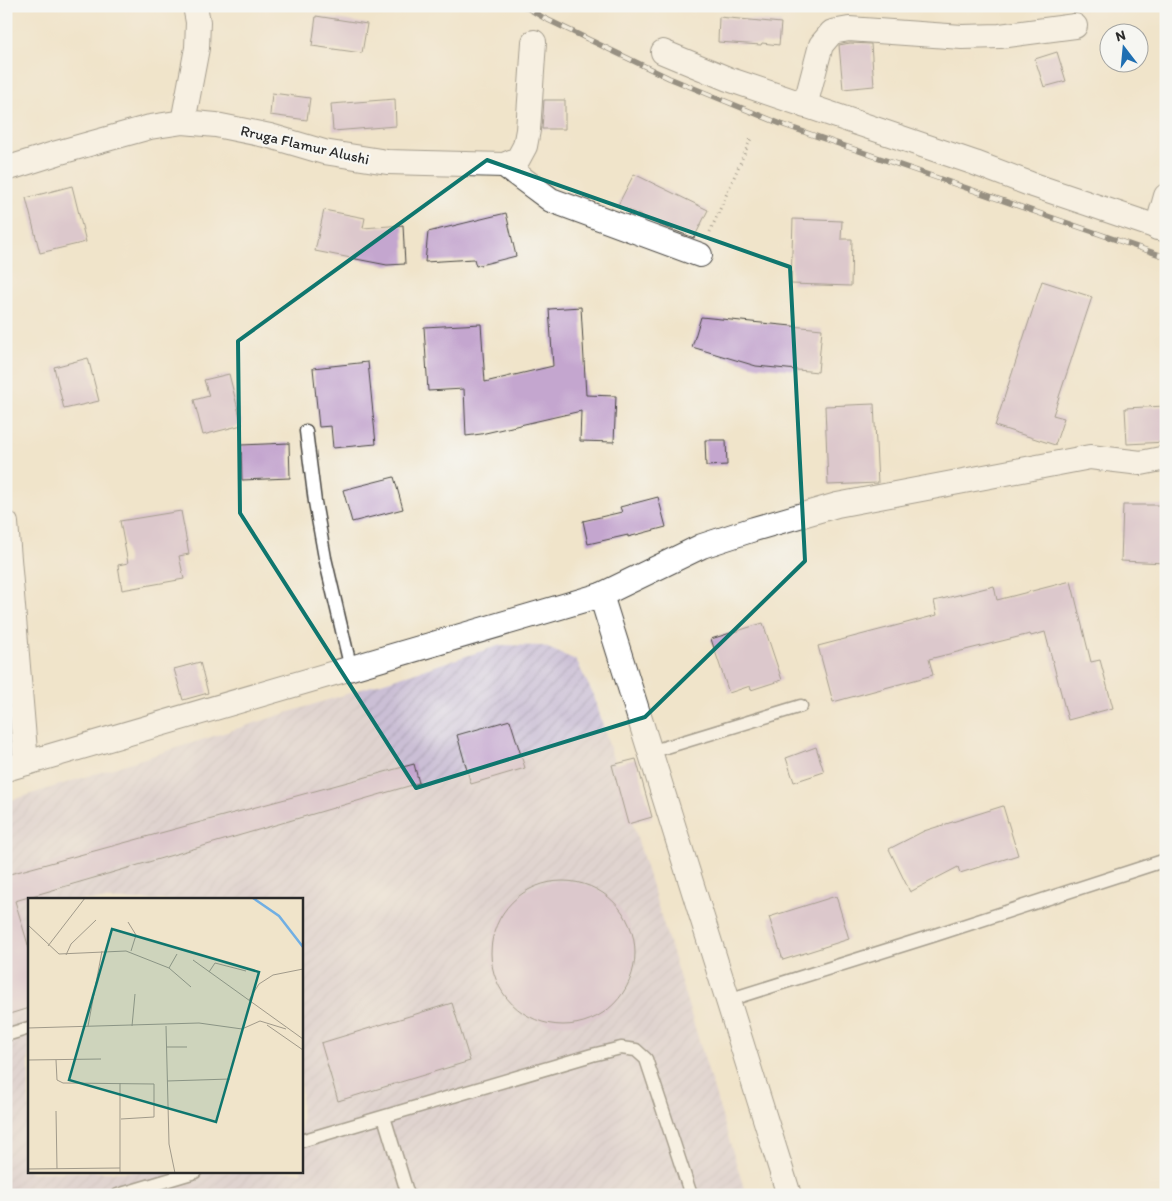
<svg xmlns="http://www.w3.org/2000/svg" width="1172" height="1201" viewBox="0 0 1172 1201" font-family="Itim,sans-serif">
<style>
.industrial{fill:url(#industrial-furrows);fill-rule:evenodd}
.building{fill:#c4a6cf}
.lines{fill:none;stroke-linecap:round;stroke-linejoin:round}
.service-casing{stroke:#494743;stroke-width:15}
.minor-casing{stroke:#494743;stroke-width:26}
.path{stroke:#494743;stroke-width:3;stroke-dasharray:1 4;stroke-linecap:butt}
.service{stroke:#fff;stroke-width:12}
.minor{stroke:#fff;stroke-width:24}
.rail-casing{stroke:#2b2b2b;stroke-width:5.5}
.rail{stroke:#f6f6f2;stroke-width:4;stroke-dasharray:11;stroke-linecap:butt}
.marked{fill:none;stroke:#0f766e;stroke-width:4;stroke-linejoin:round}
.labels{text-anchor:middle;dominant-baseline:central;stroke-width:4.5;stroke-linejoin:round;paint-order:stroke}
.street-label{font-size:15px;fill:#2b2b2b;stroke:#f6f6f2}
.inset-river{fill:none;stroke:#71afe3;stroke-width:2.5}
.inset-road{fill:none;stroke:#a19a8a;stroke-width:1}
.view{fill:#0f766e;fill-opacity:0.15;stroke:#0f766e;stroke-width:2.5}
.inset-edge{fill:none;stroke:#2b2b2b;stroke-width:2.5}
</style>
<defs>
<pattern id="industrial-furrows" width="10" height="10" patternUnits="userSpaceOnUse" patternTransform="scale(1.25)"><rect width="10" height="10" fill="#cbbfd5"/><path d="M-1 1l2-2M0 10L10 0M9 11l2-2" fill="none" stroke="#aea4b7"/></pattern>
</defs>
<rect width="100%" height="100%" fill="#f6f6f2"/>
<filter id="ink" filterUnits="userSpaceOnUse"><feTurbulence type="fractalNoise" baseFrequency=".02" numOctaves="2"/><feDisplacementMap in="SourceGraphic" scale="10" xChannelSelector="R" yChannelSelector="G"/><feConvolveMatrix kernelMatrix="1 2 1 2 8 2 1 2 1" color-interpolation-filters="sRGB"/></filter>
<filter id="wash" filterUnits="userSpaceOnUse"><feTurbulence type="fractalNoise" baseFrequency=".0096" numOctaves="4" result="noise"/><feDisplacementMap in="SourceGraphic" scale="20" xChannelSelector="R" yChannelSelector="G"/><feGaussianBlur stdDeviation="1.12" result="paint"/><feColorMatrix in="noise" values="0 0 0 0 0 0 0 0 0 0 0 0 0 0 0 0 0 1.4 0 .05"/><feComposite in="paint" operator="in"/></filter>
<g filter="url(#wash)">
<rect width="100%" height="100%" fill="#f0e4ca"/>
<path class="industrial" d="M501,645L543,646L576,660L594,696L746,1195H6V802ZM29,900H301V1172H29Z"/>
<g id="blocks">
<g class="building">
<polygon points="316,16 367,24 362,53 312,46"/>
<polygon points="719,17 781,23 779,45 762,43 761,45 718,42"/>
<polygon points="850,43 871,44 874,86 843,89 839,45"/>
<polygon points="1057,52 1066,81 1044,87 1035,59"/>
<polygon points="272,93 310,98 307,120 270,115"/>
<polygon points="395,99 396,126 333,131 331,104"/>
<polygon points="544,100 565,100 565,129 542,129"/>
<polygon points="634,174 708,210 694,238 660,225 618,205"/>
<polygon points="72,186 86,242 40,253 26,198"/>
<polygon points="324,210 365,218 363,228 403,225 405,264 387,265 315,251"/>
<polygon points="506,213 516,256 476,266 474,259 425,262 428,232"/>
<polygon points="793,219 842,221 841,239 852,239 851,286 791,284"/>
<polygon points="1042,281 1092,297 1053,415 1064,418 1055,445 995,426"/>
<polygon points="581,307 586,395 616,396 614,442 580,441 581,411 481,434 466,436 464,389 428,391 424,327 481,324 485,382 553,366 549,309"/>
<polygon points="701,317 822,329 818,372 756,366 692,347"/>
<polygon points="88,358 99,401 64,409 54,367"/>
<polygon points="368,362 376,444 333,448 331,426 319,427 313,368"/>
<polygon points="229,374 242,425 203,435 194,400 209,396 204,380"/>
<polygon points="874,404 878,483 828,485 825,406"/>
<polygon points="1166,406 1166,442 1127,444 1125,408"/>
<polygon points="705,440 726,440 727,465 706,466"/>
<polygon points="289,443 290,478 242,480 241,445"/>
<polygon points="394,477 403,509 352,522 343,490"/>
<polygon points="658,497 666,527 628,537 628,535 588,544 583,521 622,512 620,507"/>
<polygon points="1123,505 1166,505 1166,563 1121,561"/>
<polygon points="181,511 189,554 179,556 184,579 122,590 118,565 128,563 120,521"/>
<polygon points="1071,581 1091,662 1100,660 1113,708 1068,720 1045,632 1031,636 1030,634 929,659 933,675 833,702 818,646 937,615 934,601 994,586 997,600"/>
<polygon points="763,623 782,680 751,690 750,686 729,693 711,639"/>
<polygon points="200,662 208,693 183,700 174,669"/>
<polygon points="510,720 525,768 471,784 457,735"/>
<polygon points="816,747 824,772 794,782 786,758"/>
<polygon points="636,759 652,817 628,824 612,765"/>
<polygon points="414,764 419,783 15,901 29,948 29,1008 6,1015 6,875"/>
<polygon points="1003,806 1018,855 960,873 958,867 910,892 889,849 924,831"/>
<circle cx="563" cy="953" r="72"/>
<polygon points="836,896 849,939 783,960 769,917"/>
<polygon points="452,1003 470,1061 338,1101 321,1043"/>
</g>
</g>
</g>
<g filter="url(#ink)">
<use href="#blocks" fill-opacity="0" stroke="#494743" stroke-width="1"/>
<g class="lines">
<defs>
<g id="service">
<polyline points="306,431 315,502 325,558 351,669"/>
<polyline points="650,752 801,706"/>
<polyline points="728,1000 932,936 1166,860"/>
<polyline points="6,1035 29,1028"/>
<polyline points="384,1117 408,1195"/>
<polyline points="301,1141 592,1055 621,1048 636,1050 646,1059 691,1195"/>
<polyline points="118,1195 195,1172"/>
</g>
<g id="minor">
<polyline points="663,52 728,79 975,163 1030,184 1166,230"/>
<polyline points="805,106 821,45 832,32 849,29 962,37 1000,36 1075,26"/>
<polyline points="183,122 197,48 198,22 195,6"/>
<polyline points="504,165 551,200 700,255"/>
<polyline points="6,169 57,153 150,127 183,122 216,125 270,136 324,152 387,162 504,165 518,159 525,146 528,130 534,42"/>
<polyline points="1157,228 1166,196"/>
<polyline points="6,523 26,763"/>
<polyline points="601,595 789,1195"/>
<polyline points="6,769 601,595 702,546 754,529 837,505 1090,457 1141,463 1166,458"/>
</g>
</defs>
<use href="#service" class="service-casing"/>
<use href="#minor" class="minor-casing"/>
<polyline class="path" points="710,232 752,136"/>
<use href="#service" class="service"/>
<use href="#minor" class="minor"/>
<defs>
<polyline id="rail" points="524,6 544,18 669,78 781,124 1166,257"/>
</defs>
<use href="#rail" class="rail-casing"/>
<use href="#rail" class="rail"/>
</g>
</g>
<path d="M0 0H1172V1201H0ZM487,160L790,267L805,561L645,717L416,788L240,513L238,341Z" fill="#f0e4ca" fill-opacity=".55" fill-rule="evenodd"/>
<path class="marked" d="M487,160L790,267L805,561L645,717L416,788L240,513L238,341Z"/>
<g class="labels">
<g class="street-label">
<text transform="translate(305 145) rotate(13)">Rruga Flamur Alushi</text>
</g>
</g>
<g transform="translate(28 898)">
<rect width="275" height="275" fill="#f0e4ca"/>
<path class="inset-river" d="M225,0L251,18L275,49"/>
<path class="inset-road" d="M100,24L108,37L103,53M0,27L31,56L98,53L141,70L149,56M20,48L57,0M38,57L43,46L68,22M165,62L275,141M141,70L163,89M181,74L187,65L218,73M221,102L231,86L245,77L275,71M239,127L275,152M60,128L74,53M104,128L107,96M138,128L141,246L147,275M0,130L171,125L214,131L232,123L258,131M138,149H159M0,162L73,161M28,162L29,182L35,185L126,186V219L93,221M139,183L202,181M92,185V275M28,213L29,271M0,271L92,270"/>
<path class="view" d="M84,31L231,74L188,224L41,182Z"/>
<rect width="275" height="275" class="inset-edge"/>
</g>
<rect width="1172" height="1201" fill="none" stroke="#f6f6f2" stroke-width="25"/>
<g transform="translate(1124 48) rotate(344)"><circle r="24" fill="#f6f6f2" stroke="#a5a5a2"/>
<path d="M0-4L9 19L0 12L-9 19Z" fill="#1f6fb2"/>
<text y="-8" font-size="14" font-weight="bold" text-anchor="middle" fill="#2b2b2b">N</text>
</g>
</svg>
